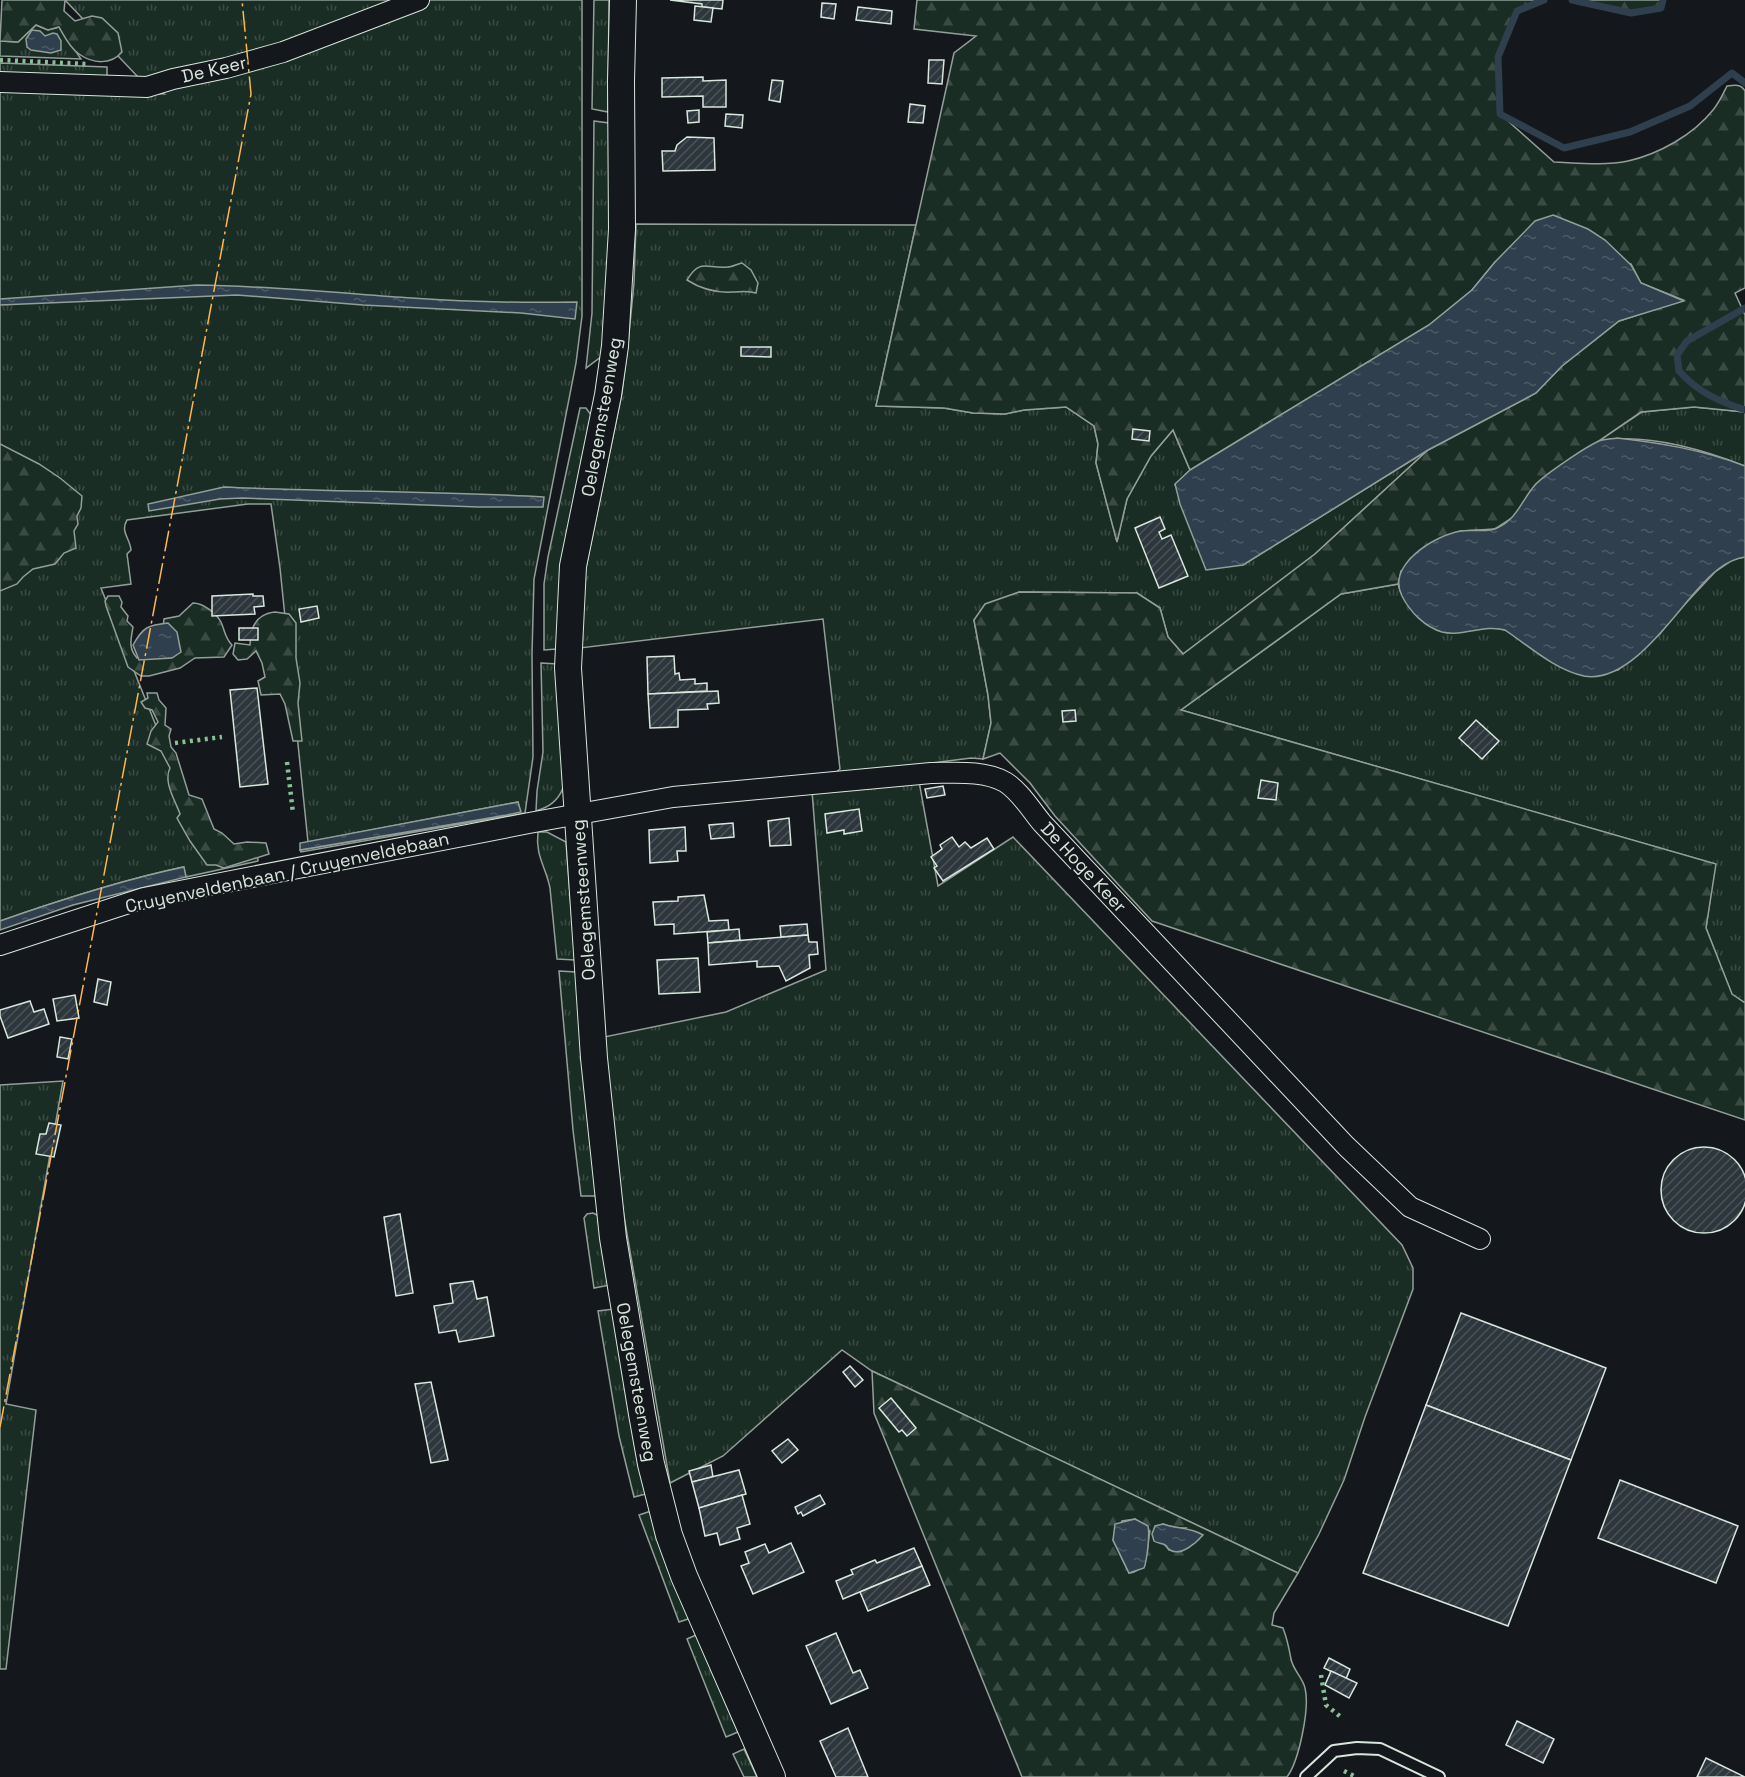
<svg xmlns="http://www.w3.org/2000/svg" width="1745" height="1777" viewBox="0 0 1745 1777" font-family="'Space Grotesk',sans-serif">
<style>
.grass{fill:url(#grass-tufts);stroke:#939e99;stroke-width:1.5}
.forest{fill:url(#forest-firs);stroke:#939e99;stroke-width:1.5;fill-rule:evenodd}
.water{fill:url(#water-ripples);stroke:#939e99;stroke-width:1.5}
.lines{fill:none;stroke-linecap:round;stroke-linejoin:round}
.stream{stroke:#2f3f4d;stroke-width:7}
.building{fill:url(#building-hatch);stroke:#d8e6dc;stroke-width:1.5}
.service-casing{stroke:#d8e6dc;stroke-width:14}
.minor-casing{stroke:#d8e6dc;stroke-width:22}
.tertiary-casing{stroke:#d8e6dc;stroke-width:28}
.service{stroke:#14181c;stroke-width:10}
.minor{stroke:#14181c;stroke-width:20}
.tertiary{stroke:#14181c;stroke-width:26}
.hedge{stroke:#8ac095;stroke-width:4.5;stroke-dasharray:3 4.5;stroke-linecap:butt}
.power{stroke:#ffb74d;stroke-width:1.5;stroke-dasharray:21 4.5 3 4.5;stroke-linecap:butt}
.labels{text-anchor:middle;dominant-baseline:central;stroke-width:4.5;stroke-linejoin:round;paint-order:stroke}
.street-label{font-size:18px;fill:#d8e6dc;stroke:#14181c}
</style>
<defs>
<pattern id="grass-tufts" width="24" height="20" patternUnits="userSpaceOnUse" patternTransform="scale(1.5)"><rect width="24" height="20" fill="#1a2d24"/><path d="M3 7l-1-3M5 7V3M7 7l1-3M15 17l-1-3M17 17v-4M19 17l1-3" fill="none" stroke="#3b4b43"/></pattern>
<pattern id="forest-firs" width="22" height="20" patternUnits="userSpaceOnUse" patternTransform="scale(1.5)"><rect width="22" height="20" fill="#1a2d24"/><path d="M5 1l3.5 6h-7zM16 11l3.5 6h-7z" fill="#3b4b43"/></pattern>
<pattern id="water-ripples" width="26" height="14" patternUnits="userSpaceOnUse" patternTransform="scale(1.5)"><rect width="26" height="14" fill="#2f3f4d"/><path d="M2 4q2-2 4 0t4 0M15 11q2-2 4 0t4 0" fill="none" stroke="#4c5b66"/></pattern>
<pattern id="building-hatch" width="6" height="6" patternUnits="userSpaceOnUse" patternTransform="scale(1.5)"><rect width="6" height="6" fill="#2c363c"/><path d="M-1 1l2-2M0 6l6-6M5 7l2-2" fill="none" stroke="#4a5358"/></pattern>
</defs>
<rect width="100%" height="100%" fill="#14181c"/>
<g class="grass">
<path d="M65,0H582V316L576,363L534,579L532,654L533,757L525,813L301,852L300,850L507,815L519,808L518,802L308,842L280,568L271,504H248L127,520C120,532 130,538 131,550L127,554L131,584L101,588L210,861L257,852L258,861L186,877L183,867C121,880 60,900 0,921V88L164,94L137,76Z"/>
<polygon points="594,0 609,0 608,112 592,109"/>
<polygon points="36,25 48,30 59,27 81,59 0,56 0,41 18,42"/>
<polygon points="0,63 107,67 107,76 0,73"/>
<polygon points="594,121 609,123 609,273 602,356 586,368 592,313"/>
<polygon points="636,224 916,225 876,406 944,408 973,413 1005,414 1024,410 1066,407 1094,426 1098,444 1096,463 1117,541 1127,499 1151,456 1173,430 1190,470 1175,485 1243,565 1428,450 1315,554 1183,654 1168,637 1160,608 1137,593 1019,592 974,620 988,695 991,723 983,759 971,758 916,765 938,886 1013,837 1402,1245 1413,1268 1413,1289 1365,1417 1344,1480 1319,1534 1298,1573 872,1371 842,1350 723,1456 670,1483 621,1199 604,1037 726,1012 826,970 812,791 840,769 823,619 580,648 583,582 622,393 628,344 634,283"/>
<path d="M1694,407L1745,412V466C1701,449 1645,433 1599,441L1642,412Z"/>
<polygon points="580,408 586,408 591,415 557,649 544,650 544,584 548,557"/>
<path d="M1745,557V1003L1732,995L1706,928L1715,864L1181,710L1341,594L1398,584C1401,596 1407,602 1415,612C1449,652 1468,619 1505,630L1559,666L1585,676L1618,670L1660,634L1671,619L1715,572L1734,559Z"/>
<path d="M541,663L558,664L563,788C558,801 549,807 536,811L537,791L543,752Z"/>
<path d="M538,832H547L566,842L575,960L557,959L550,888C546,867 535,856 538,832Z"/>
<polygon points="559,971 576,972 596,1196 581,1196 573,1130"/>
<polygon points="63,1081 6,1404 36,1410 6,1669 0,1669 0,1085"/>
<polygon points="593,1213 599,1216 610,1285 594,1288 584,1218 587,1214"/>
<polygon points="614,1309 646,1494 634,1497 619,1436 598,1311"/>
<polygon points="651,1511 691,1618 679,1622 639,1515"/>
<polygon points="696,1635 738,1732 726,1737 687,1639"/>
<polygon points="744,1749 757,1777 744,1777 733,1754"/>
</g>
<g class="forest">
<path d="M2,0H65L64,11L75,21L92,16L102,18L118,33L122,52C111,65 93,64 79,54C70,48 64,36 59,27L48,30L36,25L18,42L0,41Z"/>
<path d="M917,0H1544L1517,11L1498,57L1500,114L1554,162C1578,163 1604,166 1628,161C1659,154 1693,135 1713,110C1719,103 1723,94 1727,86C1735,85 1741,84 1745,91V288L1735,293L1745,315V412L1694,407L1641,412L1536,484L1515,516L1495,529L1460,531L1401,571L1398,584L1341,594L1181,710L1716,864L1706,928L1732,994L1745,1003V1120L1152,921L1055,816L1030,783L1000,753L983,759L991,723L988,695L974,620L985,604L1019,592L1137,593L1160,608L1168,637L1183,654L1315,554L1428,450L1536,393L1562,366L1619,321L1683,300L1641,283L1631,264L1495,262L1472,290L1429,325L1190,470L1173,430L1151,456L1127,499L1117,542L1096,463L1098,444L1094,426L1066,407L1024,410L1005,414L973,413L944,408L876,406L954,53L976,36L914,29Z"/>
<polygon points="1572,0 1663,0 1661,8 1631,13"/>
<path d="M742,263L751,270L758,283L756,293C746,290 741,292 732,292C715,293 701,289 687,280C700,258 706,269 728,267C732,267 737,264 742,263Z"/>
<polygon points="0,444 39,464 60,478 82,496 81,508 77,516 78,524 74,531 76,548 64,553 55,564 33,569 23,577 17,584 0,591"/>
<path d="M108,596H119L122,602L121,607L128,616L127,621L133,627C131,639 128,648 137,658L163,628L164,619L179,616L193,603C203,603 216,613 221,622C225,631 225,638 232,645L224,657L195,658L180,668L149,676H141L128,667L106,606L105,601Z"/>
<path d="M275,612L289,614L296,623V658L300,683L298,703L302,741H293L285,704L280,694L261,695L258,681L265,677L262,663L256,651L247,659L238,660L233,654L235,643L250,645C250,627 256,614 275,612Z"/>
<path d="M147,693H157L159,700L166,708L165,725L171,729L169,736L171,747L176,753L189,795L202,799L214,829L222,833L234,844L247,842L266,843L269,854L224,868L216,865H207L190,841L177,818L180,814C175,800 163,782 170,768L161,751L147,744L151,731L158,722L152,710L145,708L141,702L148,698Z"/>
<path d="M872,1371L1298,1573L1274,1613L1272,1625L1283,1628C1287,1638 1289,1648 1291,1659C1293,1670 1303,1678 1305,1688C1310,1708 1299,1761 1287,1777H1022L874,1413ZM1135,1519L1150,1531C1146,1548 1151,1570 1129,1573L1113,1540L1122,1521ZM1163,1524L1175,1528H1186L1169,1550L1165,1545Z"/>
</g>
<g class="water">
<polygon points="32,30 40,31 45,36 53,33 57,34 61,41 61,50 51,53 31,50 27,47 26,39"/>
<polygon points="1553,215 1588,229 1605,240 1631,265 1641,283 1684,301 1619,321 1562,366 1536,393 1428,450 1243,565 1206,570 1180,504 1175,484 1190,470 1429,325 1472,290 1495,262 1535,221"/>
<path d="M197,285C269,286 340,293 412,298C467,302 522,303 577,302L575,319L521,313L363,305L237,295L0,305V299Z"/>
<path d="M1617,438C1662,443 1703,450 1745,466V557C1725,560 1710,575 1697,590C1671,619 1628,684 1584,676C1555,670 1529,646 1505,630C1484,624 1463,637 1442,632C1425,627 1410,612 1402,596C1386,565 1435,535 1461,531C1472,529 1487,533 1497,528C1518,518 1521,501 1535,485C1544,475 1587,446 1599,441C1605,439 1612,439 1617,438Z"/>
<path d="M224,487C331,492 437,491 544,497L543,507H478L242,498L220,499L149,511L148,504Z"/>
<path d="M168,623L177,632L181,652L172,658L139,660L133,645C143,627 148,625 168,623Z"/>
<polygon points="518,802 521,812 507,815 300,850 300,843"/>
<path d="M184,867L186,877L73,905L0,930V921C60,900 121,880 184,867Z"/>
<path d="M1135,1519L1148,1526C1150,1533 1147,1561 1144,1568L1129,1573L1113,1540L1115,1524Z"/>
<path d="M1163,1524C1177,1529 1190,1527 1203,1535C1197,1542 1181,1557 1170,1550C1164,1546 1170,1547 1163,1544C1160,1543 1157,1543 1154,1541L1152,1534L1155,1526Z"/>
</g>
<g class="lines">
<g class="stream">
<polyline points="1544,0 1517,11 1498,57 1500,114 1564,148 1630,132 1690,106 1732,73 1745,83"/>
<polyline points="1572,0 1631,13 1661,8 1663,0"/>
<path d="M1745,308L1687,341L1677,355L1679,371C1698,392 1718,401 1745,410"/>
</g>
</g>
<g class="building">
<polygon points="670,0 723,0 722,9 702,7 702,4"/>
<polygon points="822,3 836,4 834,19 821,17"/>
<polygon points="695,6 713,8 711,22 694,20"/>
<polygon points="858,7 892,11 891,24 856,20"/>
<polygon points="929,60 944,60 942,84 928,83"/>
<polygon points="703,77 703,81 726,80 726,107 703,107 703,96 662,97 662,78"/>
<polygon points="772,80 783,81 780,102 769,100"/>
<polygon points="910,104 925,106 923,123 908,122"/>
<polygon points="699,110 699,122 688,123 687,111"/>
<polygon points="726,114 743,115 742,128 725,126"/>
<polygon points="687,137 714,138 715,170 663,171 662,151 675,151 677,145"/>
<polygon points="741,347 771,347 771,357 741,356"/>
<polygon points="1133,429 1150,431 1149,441 1132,439"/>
<polygon points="1160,517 1165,529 1159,532 1162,539 1171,535 1188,576 1159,588 1135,528"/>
<polygon points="253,594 253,596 263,596 264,606 254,607 255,614 212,616 212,596"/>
<polygon points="317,606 319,618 301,622 299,609"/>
<rect x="239" y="628" width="19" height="12"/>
<polygon points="674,656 675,674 679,673 680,680 695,679 695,684 707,683 707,691 648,694 647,657"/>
<polygon points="257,688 268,784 240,787 230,690"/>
<polygon points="718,691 719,703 707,704 708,709 678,710 678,727 650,728 648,694"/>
<polygon points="1075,710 1076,721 1063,722 1062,711"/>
<polygon points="1476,720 1499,741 1482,759 1459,738"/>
<polygon points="1261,780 1278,783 1276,800 1258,798"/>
<polygon points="943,786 945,795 927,798 925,789"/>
<polygon points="859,809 862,831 844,834 844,830 827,833 825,814"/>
<polygon points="789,818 791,845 770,846 768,821"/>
<polygon points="733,823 734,837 711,839 709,825"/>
<polygon points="685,827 686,851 677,851 678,861 650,863 649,830"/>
<polygon points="952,837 959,847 965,842 971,848 987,838 994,849 943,881 934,868 937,866 931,857 942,849 940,845"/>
<polygon points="704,895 709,921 728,920 729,930 674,934 674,924 655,925 653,902 678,901 678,897"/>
<polygon points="807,924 808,935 781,937 780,926"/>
<polygon points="739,929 740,940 708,943 707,932"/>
<polygon points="808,935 809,942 817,942 818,954 809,955 810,968 786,981 779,966 757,967 757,961 709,965 708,943"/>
<polygon points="698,958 700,992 659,994 657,960"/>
<polygon points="98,979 111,982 107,1005 94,1002"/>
<polygon points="75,995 79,1018 57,1021 53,999"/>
<polygon points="30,1001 34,1012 44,1009 49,1024 8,1038 0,1016 0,1010"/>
<polygon points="60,1037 72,1039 68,1059 57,1057"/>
<polygon points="49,1123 61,1125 54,1157 36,1154 40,1134 46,1134"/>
<circle cx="1704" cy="1190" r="43"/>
<polygon points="400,1214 413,1293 396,1296 384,1217"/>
<polygon points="473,1281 477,1299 487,1297 494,1336 459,1342 456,1330 439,1333 434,1306 453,1303 450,1284"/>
<polygon points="1461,1313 1606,1368 1571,1460 1426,1405"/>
<polygon points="850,1366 863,1380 855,1387 843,1372"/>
<polygon points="431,1382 448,1460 431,1463 415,1384"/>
<polygon points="891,1398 916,1428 907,1436 902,1430 899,1432 879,1408"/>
<polygon points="1426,1405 1571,1460 1508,1626 1363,1573"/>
<polygon points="788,1439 798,1450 782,1463 772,1451"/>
<polygon points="711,1465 713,1477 692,1482 689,1471"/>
<polygon points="739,1470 746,1494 699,1508 692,1482"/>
<polygon points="1620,1480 1738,1526 1716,1583 1598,1538"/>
<polygon points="742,1495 750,1524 737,1528 740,1539 720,1545 717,1533 705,1536 699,1508"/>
<polygon points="820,1495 825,1504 803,1516 801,1512 798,1514 795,1507"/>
<polygon points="791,1543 804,1572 753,1594 741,1566 749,1563 745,1552 765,1544 769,1553"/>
<polygon points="914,1548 922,1566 843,1599 836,1581 853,1574 851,1570 875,1560 877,1563"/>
<polygon points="922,1566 930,1585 868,1611 860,1592"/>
<polygon points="836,1633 853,1673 860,1670 868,1688 831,1704 806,1646"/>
<polygon points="1329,1658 1350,1669 1346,1679 1324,1668"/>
<polygon points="1331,1671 1357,1683 1349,1698 1325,1685"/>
<polygon points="1517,1721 1554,1739 1543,1763 1506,1745"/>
<polygon points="848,1728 868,1777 836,1777 820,1741"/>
<polygon points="1706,1758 1745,1777 1697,1777"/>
</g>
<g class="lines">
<defs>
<polyline id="service" points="1306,1777 1334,1751 1357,1748 1380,1749 1439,1777"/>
<g id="minor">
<polyline points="0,82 147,87 173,79 226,68 283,52 419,0"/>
<path d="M0,945L144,898L529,823L673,797L931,773C954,773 984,770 1005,782C1020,791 1031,810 1042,823L1346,1146L1410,1207L1480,1239"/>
</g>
<polyline id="tertiary" points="623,0 621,81 622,229 615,346 608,395 573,566 568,668 594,1058 613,1238 642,1414 651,1464 669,1535 684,1576 772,1777"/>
</defs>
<use href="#service" class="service-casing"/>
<use href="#minor" class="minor-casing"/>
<use href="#tertiary" class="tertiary-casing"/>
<use href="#service" class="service"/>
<use href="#minor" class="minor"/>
<use href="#tertiary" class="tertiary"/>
<g class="hedge">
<polyline points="0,60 87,64"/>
<polyline points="175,743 222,737"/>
<polyline points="287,762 293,813"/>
<polyline points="1321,1675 1326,1705 1342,1718"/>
<polyline points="1344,1771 1356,1777"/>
</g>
<polyline class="power" points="0,1427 251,94 242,0"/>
</g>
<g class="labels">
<g class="street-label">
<text transform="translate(214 69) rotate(-13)">De Keer</text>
<text transform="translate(601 417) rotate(-80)">Oelegemsteenweg</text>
<text transform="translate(1084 867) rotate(47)">De Hoge Keer</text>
<text transform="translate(287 872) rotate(-12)">Cruyenveldenbaan / Cruyenveldebaan</text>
<text transform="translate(583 900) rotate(-94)">Oelegemsteenweg</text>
<text transform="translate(637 1382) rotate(80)">Oelegemsteenweg</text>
</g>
</g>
</svg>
